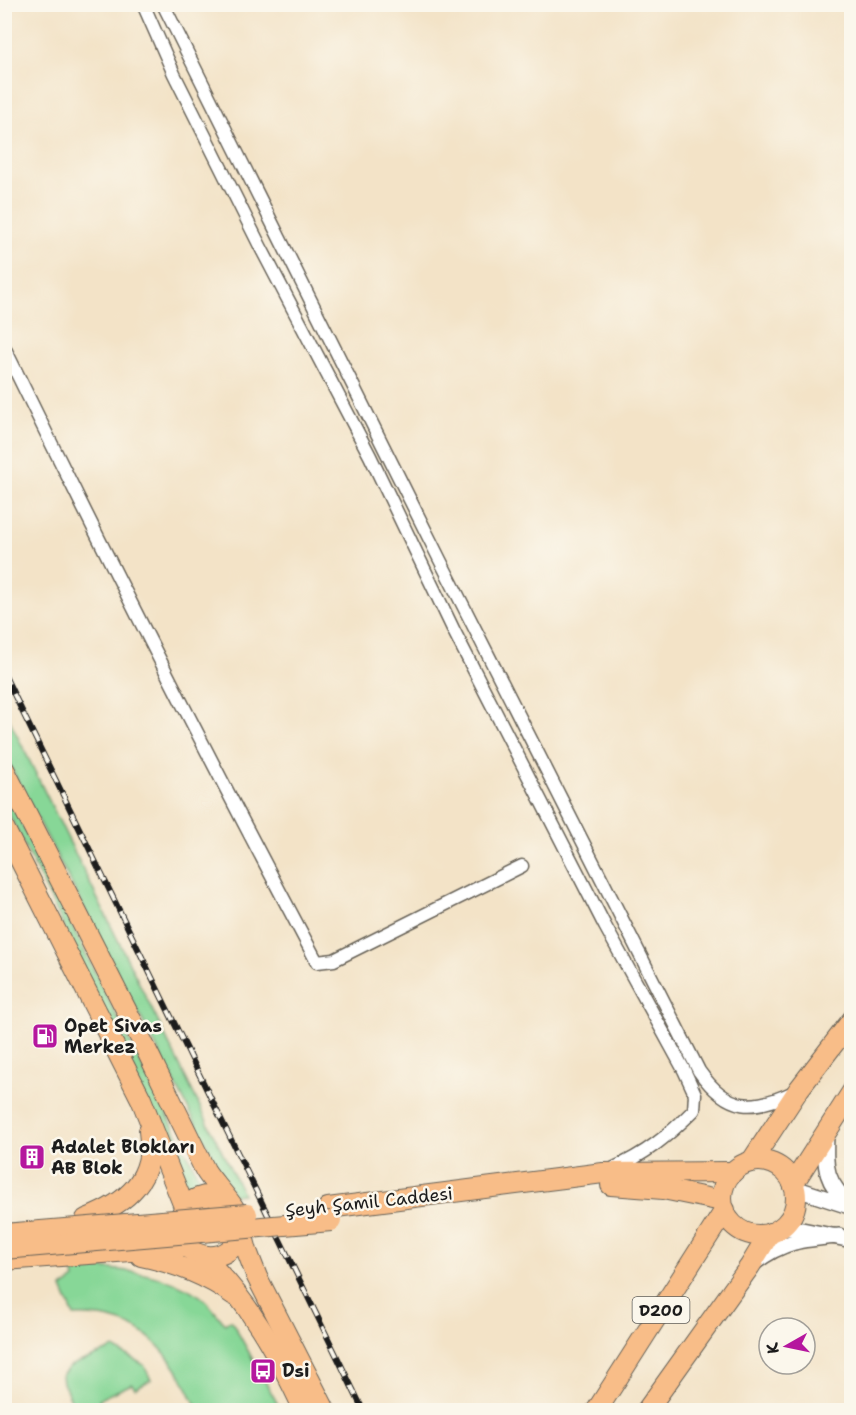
<svg xmlns="http://www.w3.org/2000/svg" width="856" height="1415" viewBox="0 0 856 1415" font-family="'Shantell Sans',sans-serif">
<style>
.green{fill:#87d797;stroke:#527a5a;stroke-width:1.5}
.lines{fill:none;stroke-linecap:round;stroke-linejoin:round}
.minor-casing{stroke:#676258;stroke-width:15}
.tertiary-casing{stroke:#676258;stroke-width:18}
.primary-casing{stroke:#676258;stroke-width:22}
.trunk-casing{stroke:#676258;stroke-width:22}
.minor{stroke:#fff;stroke-width:12}
.tertiary{stroke:#fff;stroke-width:15}
.primary{stroke:#f8bd88;stroke-width:20}
.trunk{stroke:#f8bd88;stroke-width:20}
.rail-casing{stroke:#1c1c1c;stroke-width:6}
.rail{stroke:#fbf7ec;stroke-width:4;stroke-dasharray:11;stroke-linecap:butt}
.primary-bridge-casing{stroke:#676258;stroke-width:22;stroke-linecap:butt}
.primary-bridge{stroke:#f8bd88;stroke-width:20}
.labels{text-anchor:middle;dominant-baseline:central;stroke-width:5;stroke-linejoin:round;paint-order:stroke}
.shield{fill:#fbf7ec;stroke:#5f5e5a;stroke-width:1.5}
.shield-label{font-size:16px;font-weight:bold;fill:#1c1c1c}
.poi-label{font-size:18px;font-weight:bold;fill:#1c1c1c;stroke:#fbf7ec;text-anchor:start}
.street-label{font-size:18px;fill:#1c1c1c;stroke:#fbf7ec}
</style>
<rect width="100%" height="100%" fill="#fbf7ec"/>
<filter id="ink" filterUnits="userSpaceOnUse"><feTurbulence type="fractalNoise" baseFrequency=".0167" numOctaves="2"/><feDisplacementMap in="SourceGraphic" scale="12" xChannelSelector="R" yChannelSelector="G"/><feConvolveMatrix kernelMatrix="1 2 1 2 8 2 1 2 1" color-interpolation-filters="sRGB"/></filter>
<filter id="wash" filterUnits="userSpaceOnUse"><feTurbulence type="fractalNoise" baseFrequency=".008" numOctaves="4" result="noise"/><feDisplacementMap in="SourceGraphic" scale="24" xChannelSelector="R" yChannelSelector="G"/><feGaussianBlur stdDeviation="1.35" result="paint"/><feColorMatrix in="noise" values="0 0 0 0 0 0 0 0 0 0 0 0 0 0 0 0 0 1.4 0 .05"/><feComposite in="paint" operator="in"/></filter>
<g filter="url(#wash)">
<rect width="100%" height="100%" fill="#f3e3c7"/>
<g class="green">
<polygon points="4,709 243,1194 233,1195 5,756"/>
<polygon points="4,788 113,1009 197,1173 203,1187 181,1192 58,914 5,806"/>
<path d="M83,1266C123,1270 166,1273 200,1296C209,1302 217,1315 225,1324L231,1320L281,1410H198C172,1353 144,1313 74,1316L62,1288L75,1279L71,1267Z"/>
<polygon points="114,1348 144,1365 151,1380 135,1388 132,1384 99,1399 104,1410 76,1410 63,1383 62,1375 70,1366"/>
</g>
</g>
<g filter="url(#ink)">
<g class="lines">
<defs>
<g id="minor">
<path d="M143,4L174,74L260,246L370,456L455,633L605,926L684,1070L695,1094L694,1110C668,1136 646,1154 612,1169"/>
<path d="M163,4L440,560L699,1071C728,1112 753,1112 796,1091"/>
<path d="M4,347C105,554 209,759 317,962L334,960L522,866"/>
</g>
<g id="tertiary">
<path d="M826,1133C825,1168 824,1182 852,1206"/>
<polyline points="794,1188 846,1205"/>
<polyline points="780,1228 792,1228 852,1240"/>
<path d="M755,1262C784,1240 804,1239 839,1236"/>
</g>
<g id="primary">
<path d="M4,769L143,1043L205,1170C215,1187 242,1209 240,1228C237,1272 169,1261 180,1218C183,1209 190,1201 198,1198C211,1193 223,1197 232,1206"/>
<polyline points="4,828 141,1099 185,1209"/>
<polyline points="611,1185 663,1189 722,1201"/>
<polyline points="328,1208 603,1173 733,1172"/>
<path d="M86,1219C127,1203 156,1179 149,1131"/>
<path d="M141,1256C175,1263 206,1275 234,1295"/>
<polyline points="4,1260 187,1247"/>
</g>
<g id="trunk">
<circle cx="759" cy="1198" r="37"/>
<polyline points="751,1162 799,1089 852,1020"/>
<polyline points="793,1184 852,1092"/>
<polyline points="240,1225 247,1251 257,1277 325,1410"/>
<path d="M202,1256C248,1299 278,1354 304,1410"/>
<polyline points="597,1410 725,1210"/>
<polyline points="647,1410 750,1266 770,1233"/>
</g>
</defs>
<use href="#minor" class="minor-casing"/>
<use href="#tertiary" class="tertiary-casing"/>
<use href="#primary" class="primary-casing"/>
<use href="#trunk" class="trunk-casing"/>
<use href="#minor" class="minor"/>
<use href="#tertiary" class="tertiary"/>
<use href="#primary" class="primary"/>
<use href="#trunk" class="trunk"/>
<defs>
<polyline id="rail" points="4,674 363,1410"/>
</defs>
<use href="#rail" class="rail-casing"/>
<use href="#rail" class="rail"/>
<defs>
<g id="primary-bridge">
<polyline points="4,1234 247,1214"/>
<polyline points="4,1249 331,1221"/>
</g>
</defs>
<use href="#primary-bridge" class="primary-bridge-casing"/>
<use href="#primary-bridge" class="primary-bridge"/>
</g>
</g>
<defs>
<symbol id="fuel-square" viewBox="-11 -11 22 22"><rect x="-9" y="-9" width="18" height="18" rx="4" fill="#b5179e" stroke="#fbf7ec"/><path d="M-5.5-6h7V0h2V4h1.3V-2.5L3-4.5l.8-.8L6-3V5H2.5V1h-1V6h-7ZM-4.2-4.7v3.2H.2V-4.7Z" fill="#fff"/></symbol>
<symbol id="building-square" viewBox="-11 -11 22 22"><rect x="-9" y="-9" width="18" height="18" rx="4" fill="#b5179e" stroke="#fbf7ec"/><path d="M-4-6H4V6H1V3H-1V6H-4ZM-2.5-4.3h1.7v1.8h-1.7ZM.8-4.3h1.7v1.8H.8ZM-2.5-1h1.7V.8h-1.7ZM.8-1h1.7V.8H.8Z" fill="#fff"/></symbol>
<symbol id="bus-square" viewBox="-11 -11 22 22"><rect x="-9" y="-9" width="18" height="18" rx="4" fill="#b5179e" stroke="#fbf7ec"/><path d="M-5-6H5V4H4V6H2V4H-2V6H-4V4H-5ZM-3.5-4V0h7V-4ZM-3.5 1.2v1.5H-2V1.2ZM2 1.2v1.5H3.5V1.2Z" fill="#fff"/></symbol>
</defs>
<g fill-rule="evenodd">
<use href="#fuel-square" x="30" y="1021" width="30" height="30"/>
<use href="#building-square" x="17" y="1142" width="30" height="30"/>
<use href="#bus-square" x="248" y="1356" width="30" height="30"/>
</g>
<g class="labels">
<rect class="shield" x="632.5" y="1297" width="57" height="26" rx="4.5"/>
<g class="shield-label">
<text x="661" y="1310">D200</text>
</g>
<g class="poi-label">
<text x="64" y="1026">Opet Sivas<tspan x="64" dy="21">Merkez</tspan></text>
<text x="51" y="1147">Adalet Blokları<tspan x="51" dy="21">AB Blok</tspan></text>
<text x="282" y="1371">Dsi</text>
</g>
<g class="street-label">
<text transform="translate(369 1202) rotate(-6)">Şeyh Şamil Caddesi</text>
</g>
</g>
<rect width="856" height="1415" fill="none" stroke="#fbf7ec" stroke-width="24"/>
<g transform="translate(787 1346) rotate(261)"><circle r="28" fill="#fbf7ec" stroke="#a29f99" stroke-width="1.5"/>
<path d="M0-4.5L10 22L0 15L-10 22Z" fill="#b5179e"/>
<text y="-9" font-size="16" font-weight="bold" text-anchor="middle" fill="#1c1c1c">K</text>
</g>
</svg>
